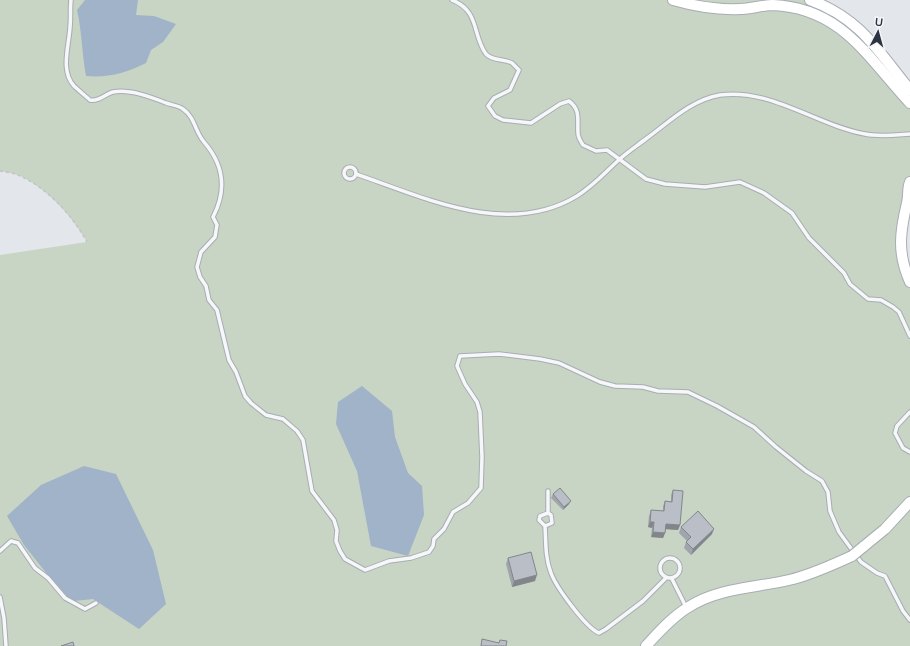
<svg xmlns="http://www.w3.org/2000/svg" width="910" height="646" viewBox="0 0 910 646" font-family="Mulish,sans-serif">
<style>
.green{fill:#c8d4c4}
.water{fill:#a0b3c8}
.lines{fill:none;stroke-linecap:round;stroke-linejoin:round}
.service-casing{stroke:#a8adb4;stroke-width:5.5}
.secondary-casing{stroke:#a8adb4;stroke-width:12}
.path{stroke:#c1c4c9;stroke-width:1.5;stroke-dasharray:3 3;stroke-linecap:butt}
.service{stroke:#f5f7f9;stroke-width:3.5}
.secondary{stroke:#fff;stroke-width:10}
.secondary-bridge-casing{stroke:#a8adb4;stroke-width:12;stroke-linecap:butt}
.secondary-bridge{stroke:#fff;stroke-width:10}
.wall{fill:#a0a4ab}
.shaded-wall{fill:#82868b}
.building{fill:#babfc7;stroke:#82868b}
</style>
<rect width="100%" height="100%" fill="#e3e6ea"/>
<path class="green" d="M0,0H810L846,17L910,90V199L902,218L910,282V646H0V255L87,242C72,216 47,188 18,175C13,173 6,172 0,171Z"/>
<g class="water">
<path d="M85,0H138L136,15L154,16L176,24L163,42L151,50L146,63C126,73 108,78 86,76C82,54 82,32 77,10Z"/>
<polygon points="362,386 392,411 395,437 408,473 422,486 424,515 408,556 371,546 357,471 336,424 338,402"/>
<polygon points="84,466 116,474 153,550 166,604 139,629 93,599 74,601 67,599 24,545 7,516 41,485"/>
</g>
<g class="lines">
<defs>
<g id="service">
<path d="M71,0C70,9 71,18 70,27C69,46 60,71 74,86C76,88 89,99 90,100C99,102 105,94 113,92C130,89 151,97 166,103C172,105 179,106 183,109C195,117 195,132 204,142C224,165 227,190 213,217L217,225L215,237L201,252L197,267L200,277L206,286L209,300L217,310L229,360L236,372L245,396L251,403L266,415L283,419L297,431L303,440L312,491L334,520L337,530L336,541L340,551L345,559L365,570L389,561L411,558L429,552L433,546L434,539L444,529L453,512L468,503L481,488L482,457L480,412L477,402L465,384L457,366L460,356L499,354L540,359L559,363L600,382L615,386L643,387L658,391L688,392L717,406L754,427L776,447L806,471L822,481L828,492L830,511L839,532L861,562L877,573L885,576L903,611L910,620"/>
<path d="M452,0C480,11 472,35 486,54C492,61 505,59 512,63C514,65 517,68 519,70L510,90L494,98L488,106L495,116L503,120L531,123L560,104L569,101C581,110 577,120 578,133C578,137 581,142 583,145L596,151L607,150L646,179L665,184L705,187L740,182L764,193L792,213L809,238L844,273L850,284L868,299L881,300L893,307L899,312L910,336"/>
<circle cx="350" cy="173" r="6"/>
<path d="M356,174C425,198 508,238 577,196C596,184 605,172 621,158C629,151 638,145 647,138C669,122 691,100 720,95C771,88 816,125 865,134C879,137 895,135 910,134"/>
<polyline points="910,412 897,426 895,433 903,448 910,452"/>
<polyline points="548,513 548,491"/>
<path d="M545,526L552,523L551,515L548,513L540,516L539,520L545,526C546,542 545,558 551,573C556,587 586,628 599,633L606,629L643,601L666,578"/>
<polyline points="0,551 11,541 18,543 35,568 48,578 65,598 85,609 96,603"/>
<circle cx="670" cy="568" r="10"/>
<polyline points="672,579 686,607"/>
<polyline points="0,597 4,618 6,646"/>
</g>
<g id="secondary">
<path d="M673,0C694,6 718,10 740,9C751,9 762,5 773,5C842,8 868,58 910,103"/>
<path d="M810,0C860,18 878,51 910,90"/>
<path d="M910,182C907,189 909,196 907,203C900,232 897,253 910,282"/>
<polyline points="863,547 885,529 910,502"/>
<path d="M646,646C658,633 671,618 687,608C717,588 754,588 789,580C811,575 832,565 852,556"/>
</g>
</defs>
<use href="#service" class="service-casing"/>
<use href="#secondary" class="secondary-casing"/>
<path class="path" d="M0,171C6,172 13,173 18,175C48,188 72,215 87,242"/>
<use href="#service" class="service"/>
<use href="#secondary" class="secondary"/>
<defs>
<polyline id="secondary-bridge" points="852,556 863,547"/>
</defs>
<use href="#secondary-bridge" class="secondary-bridge-casing"/>
<use href="#secondary-bridge" class="secondary-bridge"/>
</g>
<g class="wall">
<polygon points="673,490 680,525 678,530 666,529 665,533 663,538 651,537 652,528 648,527 649,516 651,510 663,511 663,506 665,501 671,502 671,495"/>
<polygon points="553,494 569,504 563,510 551,498"/>
<polygon points="681,527 712,534 691,555 684,548 686,542 687,541 679,533"/>
<polygon points="508,558 535,581 512,587 506,564"/>
</g>
<g class="shaded-wall">
<polygon points="571,501 569,504 563,510 564,507"/>
<polygon points="650,522 654,522 652,528 648,527"/>
<polygon points="666,524 680,525 678,530 664,529"/>
<polygon points="714,529 712,534 691,555 693,549"/>
<polygon points="653,532 665,533 663,538 651,537"/>
<polygon points="537,575 535,581 512,587 514,581"/>
</g>
<g class="building">
<polygon points="560,488 571,501 564,507 553,494"/>
<polygon points="673,490 683,491 680,525 666,524 665,533 653,532 654,522 650,522 651,510 664,511 665,501 672,502"/>
<polygon points="698,511 714,529 693,549 686,542 691,537 681,527"/>
<polygon points="531,552 537,575 514,581 508,558"/>
<polygon points="482,639 499,643 500,640 507,641 506,646 481,646"/>
<polygon points="73,642 74,646 61,646"/>
</g>
<g transform="translate(878 32) rotate(6)" stroke="#f3f5f8" stroke-width="3" paint-order="stroke">
<path d="M0-3L7 15L0 10L-7 15Z" fill="#2c3342"/>
<text y="-6" font-size="11" font-weight="bold" text-anchor="middle" fill="#2c3342">U</text>
</g>
</svg>
